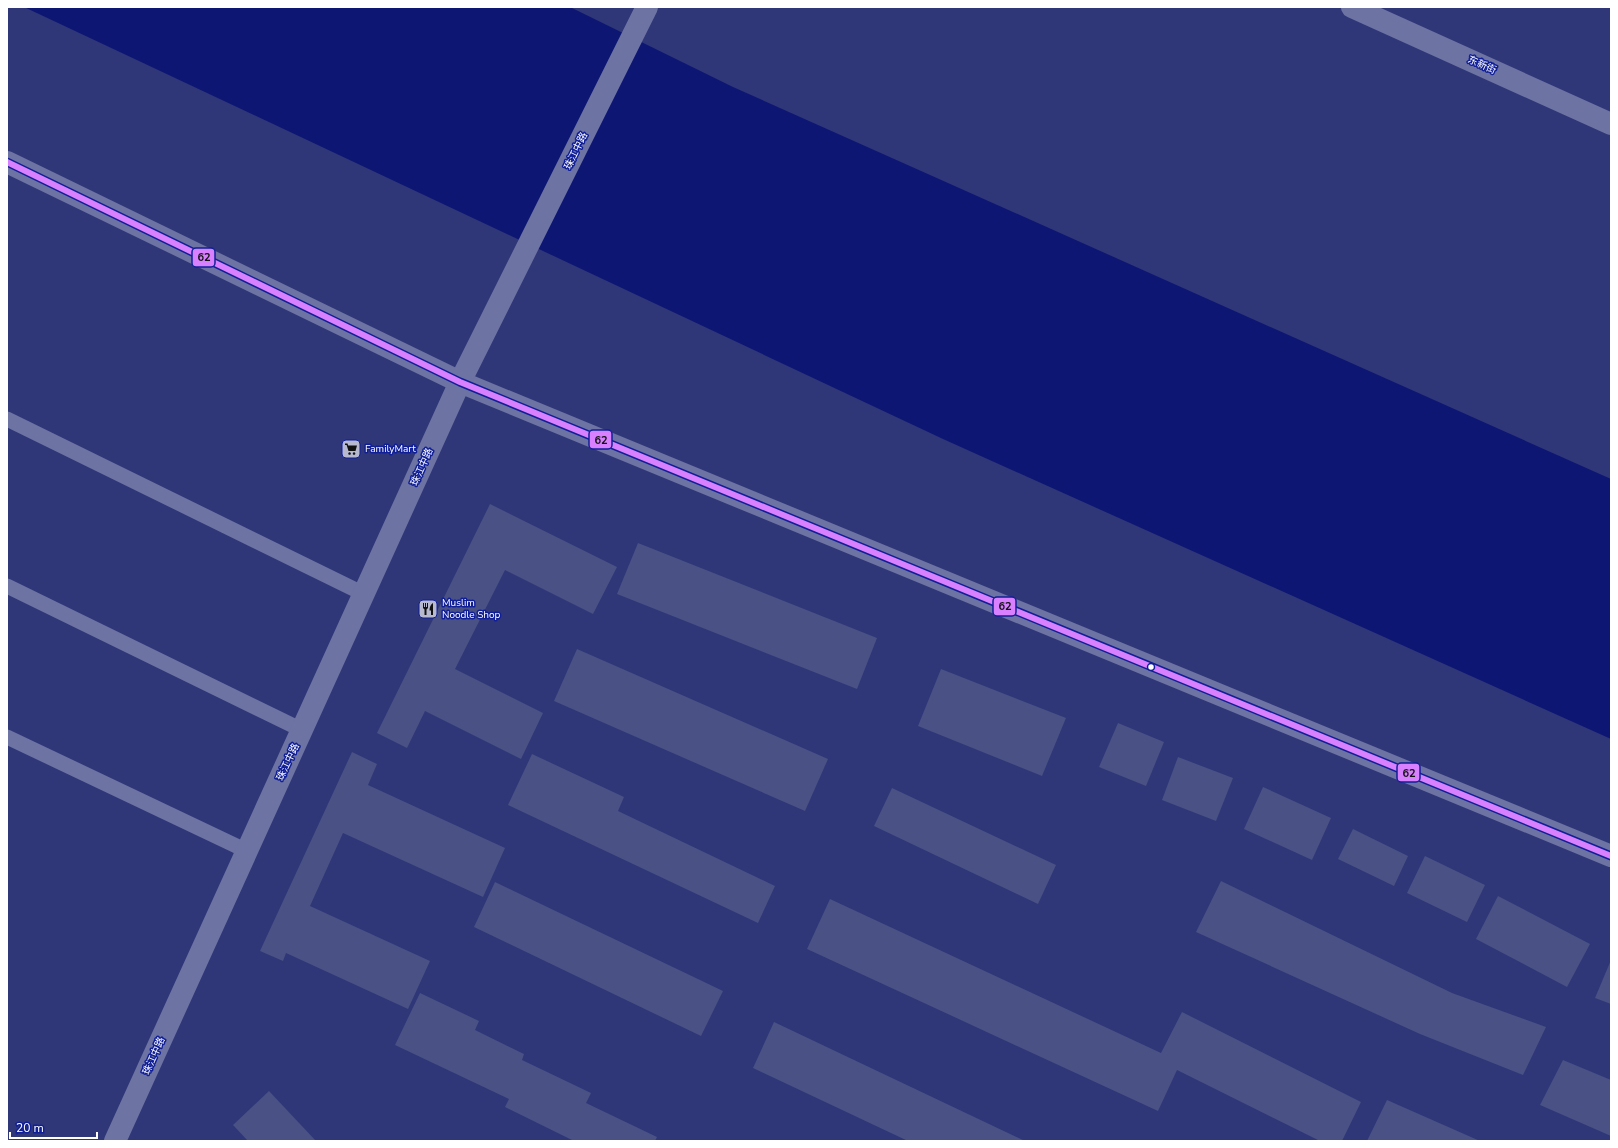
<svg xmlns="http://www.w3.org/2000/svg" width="1618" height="1148" viewBox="0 0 1618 1148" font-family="'Nunito Sans','Noto Sans SC',sans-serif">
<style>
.water{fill:#0d1773}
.building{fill:#4a5185}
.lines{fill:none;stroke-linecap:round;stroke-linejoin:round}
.service{stroke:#6d73a3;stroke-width:15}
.tertiary{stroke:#6d73a3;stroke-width:22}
.bus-1-casing{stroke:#101f97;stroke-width:9}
.bus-1{stroke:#d880ff;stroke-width:6}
.bus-dot{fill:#fff;stroke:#101f97;stroke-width:1.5}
.labels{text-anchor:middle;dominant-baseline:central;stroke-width:3;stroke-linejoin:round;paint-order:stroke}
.street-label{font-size:10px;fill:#fff;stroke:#101f97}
.poi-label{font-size:10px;fill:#fff;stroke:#101f97;text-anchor:start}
.line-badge{stroke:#101f97;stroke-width:1.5}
.pale-badge-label{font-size:11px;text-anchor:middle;font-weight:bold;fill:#111}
</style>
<rect width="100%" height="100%" fill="#2f3778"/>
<polygon class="water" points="24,7 570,7 733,87 1611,479 1611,739 943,439"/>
<g class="building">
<polygon points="490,504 617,567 593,614 505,570 455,669 543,713 521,759 425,711 407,748 377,733"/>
<polygon points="638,543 877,638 857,689 617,594"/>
<polygon points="577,649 828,759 805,811 554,701"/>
<polygon points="941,669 1066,718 1042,776 918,726"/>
<polygon points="1118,723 1164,742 1146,786 1099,767"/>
<polygon points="352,752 377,764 368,785 505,848 483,897 343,833 310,906 430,961 408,1009 286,953 283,961 260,951"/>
<polygon points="532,754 624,797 618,811 775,886 758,923 508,805"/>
<polygon points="1178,757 1233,778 1216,821 1162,800"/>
<polygon points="1263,787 1331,818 1312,860 1244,829"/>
<polygon points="892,788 1056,865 1038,904 874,826"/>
<polygon points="1353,829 1408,856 1394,886 1338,859"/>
<polygon points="1425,856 1485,885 1467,922 1407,893"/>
<polygon points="1221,881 1452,993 1546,1027 1523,1075 1420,1034 1196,932"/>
<polygon points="495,882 723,991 701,1036 474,927"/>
<polygon points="1498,896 1590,944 1567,987 1476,939"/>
<polygon points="830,899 1161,1053 1182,1012 1361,1102 1342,1141 1320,1141 1177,1070 1158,1111 807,949"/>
<polygon points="1611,960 1611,1004 1595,998"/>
<polygon points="420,993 479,1021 475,1030 524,1054 522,1060 591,1093 586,1103 657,1137 655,1141 574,1141 505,1107 509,1099 395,1045"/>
<polygon points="774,1022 1025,1141 908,1141 753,1068"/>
<polygon points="1563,1060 1611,1080 1611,1136 1540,1105"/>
<polygon points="269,1091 316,1141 248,1141 233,1125"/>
<polygon points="1387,1100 1480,1141 1367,1141"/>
</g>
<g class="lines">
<g class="service">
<polyline points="7,419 364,594"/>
<polyline points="7,586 302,730"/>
<polyline points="7,737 247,851"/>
</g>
<g class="tertiary">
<polyline points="1352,7 1611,124"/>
<polyline points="7,162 460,382 1611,856"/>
<polyline points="115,1141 460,382 647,7"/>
</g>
<defs>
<polyline id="bus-1" points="7,162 460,382 1611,856"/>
</defs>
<use href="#bus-1" class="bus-1-casing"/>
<use href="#bus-1" class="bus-1"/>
</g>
<defs>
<symbol id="supermarket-square" viewBox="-11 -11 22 22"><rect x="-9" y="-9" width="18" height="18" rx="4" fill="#b6b9d0" stroke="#101f97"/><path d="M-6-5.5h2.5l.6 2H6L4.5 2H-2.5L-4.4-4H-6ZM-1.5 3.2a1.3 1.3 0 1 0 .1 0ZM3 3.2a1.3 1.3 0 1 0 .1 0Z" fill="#111"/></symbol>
<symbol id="restaurant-square" viewBox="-11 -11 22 22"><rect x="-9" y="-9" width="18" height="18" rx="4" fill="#b6b9d0" stroke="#101f97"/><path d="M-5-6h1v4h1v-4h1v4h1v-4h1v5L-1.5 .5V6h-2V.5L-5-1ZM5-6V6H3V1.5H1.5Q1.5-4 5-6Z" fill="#111"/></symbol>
</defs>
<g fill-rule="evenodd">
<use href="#supermarket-square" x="340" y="438" width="22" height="22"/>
<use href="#restaurant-square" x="417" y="598" width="22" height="22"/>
</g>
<circle class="bus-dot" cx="1151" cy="667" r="3.5"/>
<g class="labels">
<g class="street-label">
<text transform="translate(1482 65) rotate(24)">东新街</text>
<text transform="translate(576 151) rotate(-64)">珠江中路</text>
<text transform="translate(422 467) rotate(-66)">珠江中路</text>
<text transform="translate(288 762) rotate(-65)">珠江中路</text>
<text transform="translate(154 1056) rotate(-66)">珠江中路</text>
</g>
<g class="poi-label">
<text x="365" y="449">FamilyMart</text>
<text x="442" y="603">Muslim<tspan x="442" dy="12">Noodle Shop</tspan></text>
</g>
</g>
<g class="line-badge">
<rect x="192" y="248" width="23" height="19" rx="4" fill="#d880ff"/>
<rect x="589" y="430" width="23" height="19" rx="4" fill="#d880ff"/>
<rect x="993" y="597" width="23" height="19" rx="4" fill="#d880ff"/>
<rect x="1397" y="763" width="23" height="19" rx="4" fill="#d880ff"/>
</g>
<g class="pale-badge-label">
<text x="204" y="261">62</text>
<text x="601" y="444">62</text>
<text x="1005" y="610">62</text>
<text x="1409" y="777">62</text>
</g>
<rect width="1618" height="1148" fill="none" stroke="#ffffff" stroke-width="16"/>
<path d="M10 1132v6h87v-6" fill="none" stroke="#ffffff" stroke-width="2"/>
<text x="16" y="1132" font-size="12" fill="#ffffff" stroke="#101f97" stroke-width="3" paint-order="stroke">20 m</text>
</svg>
